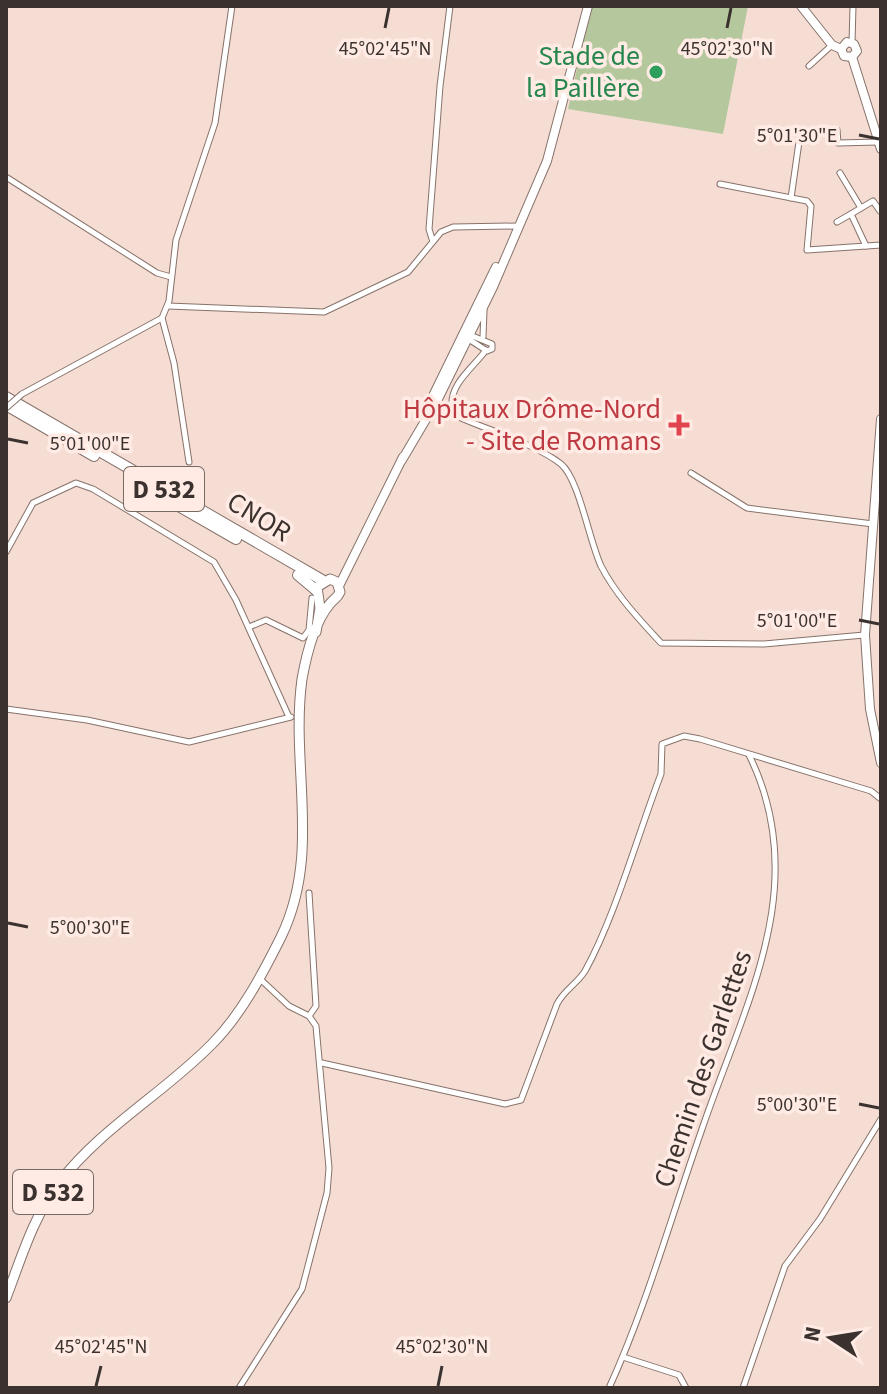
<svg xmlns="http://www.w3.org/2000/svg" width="887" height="1394" viewBox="0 0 887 1394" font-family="'Source Sans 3',sans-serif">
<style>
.green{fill:#b5c79d}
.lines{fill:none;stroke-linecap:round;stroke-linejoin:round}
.street-casing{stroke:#87726a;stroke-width:7}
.secondary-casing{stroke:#87726a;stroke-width:10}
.primary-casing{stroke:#87726a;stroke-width:11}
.highway-casing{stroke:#87726a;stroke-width:12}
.street{stroke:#fff;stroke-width:5}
.secondary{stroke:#fff;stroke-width:8}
.primary{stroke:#fff;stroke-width:9}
.highway{stroke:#fff;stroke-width:10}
.street-bridge-casing{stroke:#87726a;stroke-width:7;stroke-linecap:butt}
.street-bridge{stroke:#fff;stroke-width:5}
.ticks{fill:none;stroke:#3b322f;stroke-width:3}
.leisure-dot{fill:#2e9e5b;stroke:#ffebe4;stroke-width:3}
.health-dot{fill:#e0444e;stroke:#ffebe4;stroke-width:3}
.labels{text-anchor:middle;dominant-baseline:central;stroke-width:7;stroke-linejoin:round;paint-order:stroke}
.shield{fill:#ffebe4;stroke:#766a65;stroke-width:2}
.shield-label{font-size:26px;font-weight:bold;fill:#3b322f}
.leisure-label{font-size:28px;fill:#27864d;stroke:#ffebe4;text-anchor:end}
.health-label{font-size:28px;fill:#be3a42;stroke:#ffebe4;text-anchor:end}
.street-label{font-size:28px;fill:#3b322f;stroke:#ffebe4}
.ticks-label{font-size:20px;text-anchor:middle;fill:#3b322f;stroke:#ffebe4;stroke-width:7;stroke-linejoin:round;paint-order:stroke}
</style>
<rect width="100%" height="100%" fill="#f5ddd4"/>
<polygon class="green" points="591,6 748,6 723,134 568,109"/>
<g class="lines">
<defs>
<g id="street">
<polyline points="852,43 853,6"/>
<polyline points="809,66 832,45"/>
<polyline points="837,130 838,143 878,142"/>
<polyline points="840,173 861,208 851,214 866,246"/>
<polyline points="6,177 157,273 171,277"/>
<polyline points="720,184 807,201 811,206 807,250 881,245"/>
<polyline points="791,198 799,142"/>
<polyline points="861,208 873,201 880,211"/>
<polyline points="837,222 851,214"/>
<polyline points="432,239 429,229 440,86 450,6"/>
<polyline points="168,306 324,312 408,272 441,232 453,227 517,226"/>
<polyline points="162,318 174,363 189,462"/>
<polyline points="483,337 484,310"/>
<polyline points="467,338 487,351 492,349 492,344 470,335"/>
<path d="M486,350C473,368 449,384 452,408L461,418C491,431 537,445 561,464C579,479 589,540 601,566C616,595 639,619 661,643L764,644L864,635"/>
<polyline points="22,394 162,318 169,301 176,240 215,123 232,6"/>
<polyline points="691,473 747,508 873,524"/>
<polyline points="6,552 33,503 76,483 93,489 214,562 236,600 289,717"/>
<polyline points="249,627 266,620 303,638 309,630 312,598"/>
<polyline points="6,709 87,720 189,742 291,717"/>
<polyline points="309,893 316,1006 309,1016"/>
<path d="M322,1063L505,1104L521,1100L557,1004C564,990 577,984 585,971C615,917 638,834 661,774L662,744L684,736L700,739L871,791L881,799"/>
<polyline points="623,1357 679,1375 686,1388"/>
<polyline points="239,1388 302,1289 327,1193 329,1168 316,1026 309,1016 289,1006 259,978"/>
<path d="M609,1388C647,1305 671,1217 701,1132C743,1007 814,886 749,755"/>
<polyline points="743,1388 785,1266 820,1219 881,1119"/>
</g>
<g id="secondary">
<polyline points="801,6 832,45 841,49 844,56 852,57"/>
<polyline points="841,49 847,42 854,44 857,51 852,57"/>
<polyline points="852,57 881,149"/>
<polyline points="432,398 496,267"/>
<polyline points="881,419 865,635 870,709 881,763"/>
<polyline points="402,460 438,399 493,287 547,161 588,6"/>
<polyline points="339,586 403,457"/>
</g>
<path id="primary" d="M6,1298C21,1259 33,1217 59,1183C101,1128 164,1093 212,1044C241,1015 263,973 281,937C322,853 290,766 302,679C306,657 314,623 329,605C333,599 337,599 340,592L337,582L330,579L317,587L320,608L316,632"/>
<g id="highway">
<polyline points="6,397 322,580"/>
<polyline points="6,405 94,456"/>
<polyline points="170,501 236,539"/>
<polyline points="298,575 317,591"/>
</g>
</defs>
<use href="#street" class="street-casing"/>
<use href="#secondary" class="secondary-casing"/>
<use href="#primary" class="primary-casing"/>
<use href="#highway" class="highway-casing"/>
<use href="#street" class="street"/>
<use href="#secondary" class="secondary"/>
<use href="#primary" class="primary"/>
<use href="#highway" class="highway"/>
<defs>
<polyline id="street-bridge" points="6,408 22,394"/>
</defs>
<use href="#street-bridge" class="street-bridge-casing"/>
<use href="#street-bridge" class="street-bridge"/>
</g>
<path class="ticks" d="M385,28L389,8M727,28L731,8M859,135L879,139M8,439L28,443M859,620L879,624M8,923L28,927M859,1104L879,1108M96,1386L101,1366M438,1386L442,1366"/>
<circle class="leisure-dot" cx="656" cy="72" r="8"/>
<path class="health-dot" d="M675 413h8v8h8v8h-8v8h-8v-8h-8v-8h8z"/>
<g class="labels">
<g class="shield">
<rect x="124" y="467" width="80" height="44" rx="6"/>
<rect x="13" y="1170" width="80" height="44" rx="6"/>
</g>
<g class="shield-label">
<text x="164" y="489">D 532</text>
<text x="53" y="1192">D 532</text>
</g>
<g class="leisure-label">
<text x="640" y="56">Stade de<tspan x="640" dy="32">la Paillère</tspan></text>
</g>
<g class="health-label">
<text x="661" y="409">Hôpitaux Drôme-Nord<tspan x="661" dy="32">- Site de Romans</tspan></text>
</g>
<g class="street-label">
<text transform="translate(259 517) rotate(31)">CNOR</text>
<text transform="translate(703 1069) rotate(-71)">Chemin des Garlettes</text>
</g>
</g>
<g class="ticks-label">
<text x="385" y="55">45°02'45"N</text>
<text x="727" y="55">45°02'30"N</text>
<text x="797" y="142">5°01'30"E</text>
<text x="90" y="450">5°01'00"E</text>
<text x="797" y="627">5°01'00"E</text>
<text x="90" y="934">5°00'30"E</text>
<text x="797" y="1111">5°00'30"E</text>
<text x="101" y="1353">45°02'45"N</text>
<text x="442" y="1353">45°02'30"N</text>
</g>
<rect width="887" height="1394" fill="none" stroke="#3b322f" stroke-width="16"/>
<g transform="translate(831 1338) rotate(282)" stroke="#ffebe4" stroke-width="6" paint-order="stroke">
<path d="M0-6L14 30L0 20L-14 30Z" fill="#3b322f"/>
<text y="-12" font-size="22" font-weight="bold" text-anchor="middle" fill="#3b322f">N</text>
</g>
</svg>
